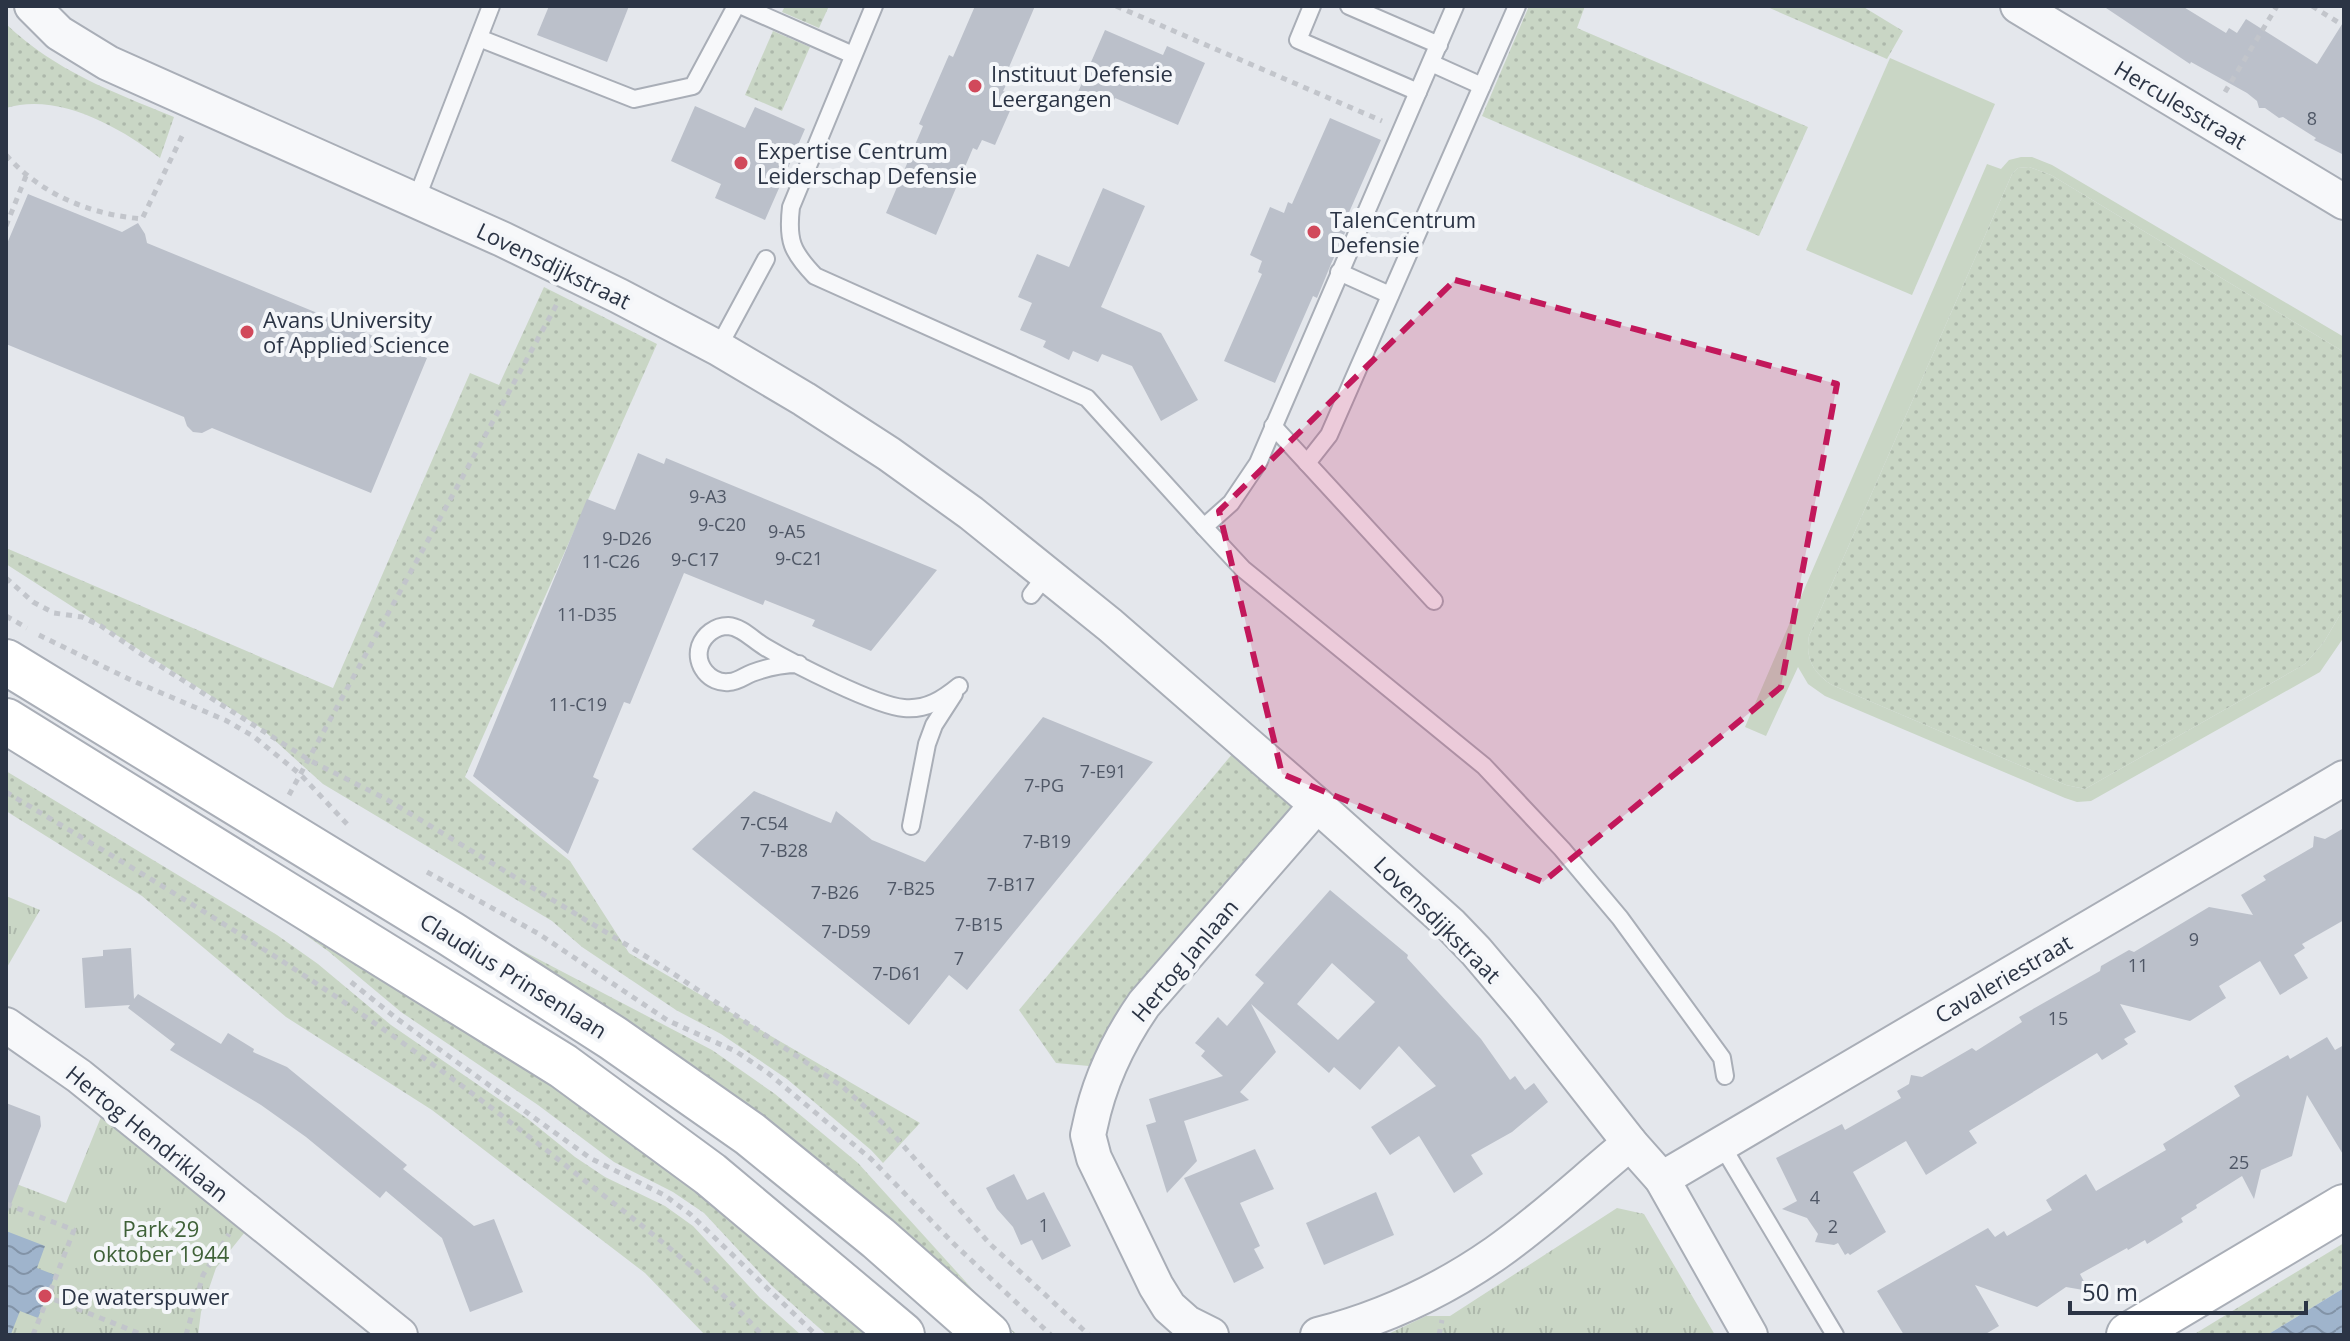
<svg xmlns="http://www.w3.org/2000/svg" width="2350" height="1341" viewBox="0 0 2350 1341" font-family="'Open Sans',sans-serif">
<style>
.grass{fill:url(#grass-dots)}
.park{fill:url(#park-tufts)}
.garden{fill:#c9d6c5}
.water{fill:url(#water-waves)}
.building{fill:#bbc0ca;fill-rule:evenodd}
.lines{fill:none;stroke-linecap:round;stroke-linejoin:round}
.service-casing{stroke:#a9aeb7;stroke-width:20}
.minor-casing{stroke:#a9aeb7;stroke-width:38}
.secondary-casing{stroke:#a9aeb7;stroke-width:48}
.path{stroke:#c2c5cb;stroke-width:5;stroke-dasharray:6 6;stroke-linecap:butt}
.service{stroke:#f7f8fa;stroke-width:16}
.minor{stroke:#f7f8fa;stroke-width:34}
.secondary{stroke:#fff;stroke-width:44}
.marked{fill:#c2185b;fill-opacity:0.2;stroke:#c2185b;stroke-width:6;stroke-dasharray:16 10;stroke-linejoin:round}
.poi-dot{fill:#d1495b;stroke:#f4f6f9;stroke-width:3}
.labels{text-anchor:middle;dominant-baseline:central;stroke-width:8;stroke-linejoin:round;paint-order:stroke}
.number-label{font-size:18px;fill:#4f5766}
.poi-label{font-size:22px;fill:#2b3445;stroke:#f4f6f9;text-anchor:start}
.street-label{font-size:22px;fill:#2b3445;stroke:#f4f6f9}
.park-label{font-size:22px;fill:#3f6138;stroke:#f4f6f9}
</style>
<defs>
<pattern id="grass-dots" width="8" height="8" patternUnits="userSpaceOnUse" patternTransform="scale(2)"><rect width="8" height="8" fill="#c9d6c5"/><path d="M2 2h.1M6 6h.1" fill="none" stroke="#adb8ab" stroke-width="1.8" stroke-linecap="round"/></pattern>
<pattern id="park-tufts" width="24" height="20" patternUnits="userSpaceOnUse" patternTransform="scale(2)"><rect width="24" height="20" fill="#c9d6c5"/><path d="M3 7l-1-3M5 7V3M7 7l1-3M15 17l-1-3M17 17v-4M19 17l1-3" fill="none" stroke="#adb8ab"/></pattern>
<pattern id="water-waves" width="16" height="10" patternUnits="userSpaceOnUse" patternTransform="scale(2)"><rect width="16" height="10" fill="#9fb4cc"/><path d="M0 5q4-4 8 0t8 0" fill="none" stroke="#8293a7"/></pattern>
</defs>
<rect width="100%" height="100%" fill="#e4e7ec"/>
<g class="grass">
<polygon points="785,6 829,6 819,28 782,12"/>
<polygon points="1529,6 1585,6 1577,28 1808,127 1759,236 1482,116"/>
<polygon points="1765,6 1862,6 1903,31 1887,59"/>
<path d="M6,24C57,72 111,91 174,117L160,158C120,127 58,92 6,108Z"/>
<polygon points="773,31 810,47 782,111 745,95"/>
<path d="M2029,167L2051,175L2344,352V608L2324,642L2305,664L2085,789L2066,785L1832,685C1813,673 1805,658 1809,636L2012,174L2018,168Z"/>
<polygon points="544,287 657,344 465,777 570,861 629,953 920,1123 883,1163 871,1150 787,1079 721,1034 676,1010 582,947 552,921 323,784 261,728 6,564 6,548 333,688 470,373 499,385"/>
<polygon points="1233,753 1295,808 1089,1066 1056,1063 1019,1010"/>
<polygon points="6,771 277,935 318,964 391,1025 528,1119 575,1157 605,1177 665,1206 693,1226 760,1298 801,1335 705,1335 645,1273 432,1110 286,1017 142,896 6,811"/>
<polygon points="275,907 624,1127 870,1335 827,1335 772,1286 704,1213 673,1192 614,1162 538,1105 401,1012 328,951 286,921"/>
<polygon points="450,913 712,1050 775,1094 858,1163 1004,1324 1018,1335 1016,1335 926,1254"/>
<polygon points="2344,1243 2344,1288 2267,1335 2193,1335"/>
</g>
<g class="park">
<polygon points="6,896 40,910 6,969"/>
<polygon points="101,1117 245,1232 216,1268 201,1312 198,1335 6,1335 6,1180 66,1203"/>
<polygon points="1617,1208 1644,1214 1715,1335 1386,1335 1426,1316 1450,1316"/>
</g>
<g class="garden">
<polygon points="1890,58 1995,104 1912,295 1806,250"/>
<path d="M2021,157H2032L2052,165L2344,337V352L2051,175L2029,167L2018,168L2012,174L1809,636C1805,658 1813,673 1832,685L2066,785L2085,789L2305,664L2324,642L2344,608V637L2320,672L2091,801L2077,802L2065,798L1825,696L1808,684L1798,667L1766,736L1745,727L1987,164L2001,169L2009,160Z"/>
</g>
<g class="water">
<polygon points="6,1231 45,1246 37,1268 55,1275 38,1318 20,1311 11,1334 6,1332"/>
<polygon points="2344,1288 2344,1335 2267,1335"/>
</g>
<g class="building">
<polygon points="549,6 629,6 607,62 537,35"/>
<polygon points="975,6 1035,6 1004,79 1008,81 1003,91 1016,97 995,145 982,140 977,150 973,148 936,235 886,213 923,126 919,124 949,55 953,57"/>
<polygon points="2103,6 2182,6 2226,33 2229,28 2237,33 2246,19 2317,64 2344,21 2344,155 2314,140 2316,138 2283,117 2279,118 2265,108 2259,108 2257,101 2247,93 2191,62 2190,64"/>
<polygon points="1105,30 1163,55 1167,46 1205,63 1178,125 1115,98 1111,107 1078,92"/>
<polygon points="695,106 745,128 755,107 805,129 765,220 715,198 721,184 671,161"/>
<polygon points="1330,118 1381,140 1343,226 1347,228 1331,264 1317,298 1313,296 1275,383 1224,361 1262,274 1258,272 1262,261 1250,255 1270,207 1284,213 1288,202 1292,204"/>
<polygon points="1103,188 1145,206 1101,307 1161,333 1198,400 1161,421 1132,366 1102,354 1098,362 1073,351 1069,360 1043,347 1046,341 1020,330 1032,303 1018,297 1037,254 1069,267"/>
<polygon points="28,194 122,232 138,223 145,234 147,243 427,358 371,493 212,428 202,433 193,432 187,426 184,417 6,344 6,246"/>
<polygon points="638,453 664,464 666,458 937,570 871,651 812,626 815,620 765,600 763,605 684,573 630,704 624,702 593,777 599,780 568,854 473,776 587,499 615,510"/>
<polygon points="1043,717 1153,762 967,990 949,975 909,1025 692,849 754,791 831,823 836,811 872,840 925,862"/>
<polygon points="2344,828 2344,920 2302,944 2305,948 2294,955 2308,978 2280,995 2260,961 2219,986 2226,998 2190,1021 2120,1004 2136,1032 2124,1039 2128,1044 2102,1060 2097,1053 1969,1131 1977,1143 1926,1175 1906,1141 1853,1172 1886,1232 1850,1255 1848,1253 1845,1255 1838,1243 1834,1245 1815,1242 1818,1234 1807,1218 1782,1209 1797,1201 1776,1158 1842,1124 1845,1130 1901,1098 1897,1091 1909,1084 1911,1075 1922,1077 1972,1048 1976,1051 2022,1022 2019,1017 2100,971 2101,966 2129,950 2134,952 2209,907 2253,915 2241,895 2266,880 2263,876 2313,847 2314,836 2325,839"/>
<path d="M1330,890L1408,955L1407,958L1481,1039L1510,1080L1515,1076L1525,1090L1534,1083L1548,1102L1512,1132L1471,1155L1483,1174L1454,1193L1419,1136L1390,1155L1371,1127L1436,1086L1399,1046L1360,1090L1334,1067L1329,1073L1251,1004L1276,1052L1240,1092L1249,1100L1184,1121L1197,1161L1167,1193L1146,1125L1156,1122L1149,1099L1223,1076L1201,1056L1205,1051L1195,1043L1218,1017L1227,1026L1264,983L1255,975ZM1332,963L1375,1002L1338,1040L1297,1004Z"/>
<polygon points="131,948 134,999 138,994 221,1044 228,1033 254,1049 253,1052 287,1067 407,1165 403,1169 474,1226 494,1219 523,1292 470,1312 442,1238 386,1191 380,1198 306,1137 261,1105 170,1050 175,1044 128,1008 130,1005 85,1008 82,958 103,956 103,950"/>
<polygon points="2327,1037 2335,1050 2344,1045 2344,1156 2307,1095 2292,1156 2261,1170 2254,1199 2242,1176 2196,1205 2197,1208 2181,1218 2183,1222 2147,1244 2145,1240 2128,1250 2127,1248 2080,1274 2089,1291 2066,1287 2037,1307 1975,1285 1999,1326 1984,1335 1904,1335 1877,1291 1988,1228 1995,1237 2004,1231 2007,1236 2052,1210 2046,1200 2086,1174 2096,1191 2166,1150 2163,1144 2240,1096 2234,1086 2288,1055 2290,1059"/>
<polygon points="6,1103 40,1116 41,1126 8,1212"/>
<polygon points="1255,1149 1274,1189 1240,1203 1260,1246 1254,1249 1264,1268 1234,1283 1184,1178"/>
<polygon points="1014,1174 1027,1200 1044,1192 1071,1246 1042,1260 1032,1240 1021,1245 1013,1227 997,1209 986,1188"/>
<polygon points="1376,1192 1394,1235 1324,1265 1306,1223"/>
</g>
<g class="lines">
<defs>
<g id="service">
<polyline points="742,6 853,55"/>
<path d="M874,6L791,207C787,241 792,252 815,276L1087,398L1204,527L1231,503L1258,463L1455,6"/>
<polyline points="1312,6 1298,40 1418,92"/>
<polyline points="1349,6 1439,45"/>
<polyline points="479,38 634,99 693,86 736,6"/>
<polyline points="1431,63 1482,86"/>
<polyline points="416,200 491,6"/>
<polyline points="1339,272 1390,295"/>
<polyline points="718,348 766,259"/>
<polyline points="1273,426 1434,601"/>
<polyline points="1307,463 1329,435 1517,6"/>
<polyline points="1204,527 1243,569 1484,766 1562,849 1620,918 1722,1058 1725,1076"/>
<polyline points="1031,595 1047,574"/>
<path d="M799,664C783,664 768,667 752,673C744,676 738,682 729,682C710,684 694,665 700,646C704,635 715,626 728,626C742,627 753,640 765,647C792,663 876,706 904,708C927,710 943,699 959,686"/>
<polyline points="911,826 927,744 934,725 954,694"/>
<polyline points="1721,1144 1835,1335"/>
</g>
<g id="minor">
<polyline points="32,6 59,33 108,63 502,239 619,296 718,348 804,399 889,454 971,513 1110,625 1317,805 1451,925 1476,951 1525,1009 1630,1143 1662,1179 1750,1335"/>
<polyline points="2018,6 2344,202"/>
<polyline points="6,1025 79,1076 400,1335"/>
<polyline points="1662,1179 2344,778"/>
<path d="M1211,1335L1187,1323L1169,1307L1156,1286L1094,1158L1088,1135L1090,1126C1099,1082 1119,1040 1144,1004L1317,805"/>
<path d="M1318,1335C1381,1319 1443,1290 1496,1253C1543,1220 1586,1179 1630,1143"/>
</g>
<g id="secondary">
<polyline points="6,662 451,934 613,1038 750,1134 878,1238 988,1335"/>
<polyline points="6,721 563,1066 710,1174 902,1335"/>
<polyline points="2129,1335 2344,1207"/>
</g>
</defs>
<use href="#service" class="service-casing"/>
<use href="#minor" class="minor-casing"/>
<use href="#secondary" class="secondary-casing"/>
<g class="path">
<polyline points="1116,6 1382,121"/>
<polyline points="2312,6 2344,26"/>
<polyline points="2225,92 2277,6"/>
<path d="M6,155C42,195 89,214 142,219L184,132"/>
<polyline points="6,226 26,176"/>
<polyline points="6,578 33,602 54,613 82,617 101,626 138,652 309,760 386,799 665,968 843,1087 886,1126 990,1244 1089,1335"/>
<polyline points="6,616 27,628"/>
<polyline points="39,635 131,680 225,720 253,736 301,775 347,824"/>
<path d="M6,792C87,841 169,889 249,940C365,1013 477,1094 584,1180C645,1228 710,1277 762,1335"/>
<polyline points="289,795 558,302"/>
<polyline points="427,872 539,934 667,1020 737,1052 768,1073 871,1159 953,1243 1051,1335"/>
<polyline points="351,982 396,1018 590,1158 664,1195 690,1214 816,1335"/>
<polyline points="6,1204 74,1230 48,1297"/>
<polyline points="33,1335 48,1297 143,1335"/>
<polyline points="186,1335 203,1275 229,1234"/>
<polyline points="1439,1335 1442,1320"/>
</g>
<use href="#service" class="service"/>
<use href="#minor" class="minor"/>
<use href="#secondary" class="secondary"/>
</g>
<path class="marked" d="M1455,280L1837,384L1781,687L1543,882L1282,774L1219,511Z"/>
<g class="poi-dot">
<circle cx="975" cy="86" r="8"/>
<circle cx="741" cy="163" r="8"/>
<circle cx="1314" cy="232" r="8"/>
<circle cx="247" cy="332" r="8"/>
<circle cx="45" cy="1296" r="8"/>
</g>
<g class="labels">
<g class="number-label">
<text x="2312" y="118">8</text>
<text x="708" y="496">9-A3</text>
<text x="722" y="524">9-C20</text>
<text x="787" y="531">9-A5</text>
<text x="627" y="538">9-D26</text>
<text x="799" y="558">9-C21</text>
<text x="695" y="559">9-C17</text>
<text x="611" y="561">11-C26</text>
<text x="587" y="614">11-D35</text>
<text x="578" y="704">11-C19</text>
<text x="1103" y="771">7-E91</text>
<text x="1044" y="785">7-PG</text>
<text x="764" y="823">7-C54</text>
<text x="1047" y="841">7-B19</text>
<text x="784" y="850">7-B28</text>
<text x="1011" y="884">7-B17</text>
<text x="911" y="888">7-B25</text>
<text x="835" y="892">7-B26</text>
<text x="979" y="924">7-B15</text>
<text x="846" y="931">7-D59</text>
<text x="2194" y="939">9</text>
<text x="959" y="958">7</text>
<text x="2138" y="965">11</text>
<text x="897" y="973">7-D61</text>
<text x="2058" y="1018">15</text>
<text x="2239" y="1162">25</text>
<text x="1815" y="1197">4</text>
<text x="1044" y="1225">1</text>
<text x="1833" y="1226">2</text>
</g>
<g class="poi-label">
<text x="991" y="73">Instituut Defensie<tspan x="991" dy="25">Leergangen</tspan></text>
<text x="757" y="150">Expertise Centrum<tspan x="757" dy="25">Leiderschap Defensie</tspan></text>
<text x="1330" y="219">TalenCentrum<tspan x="1330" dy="25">Defensie</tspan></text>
<text x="263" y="319">Avans University<tspan x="263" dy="25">of Applied Science</tspan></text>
<text x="61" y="1296">De waterspuwer</text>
</g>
<g class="street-label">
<text transform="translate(2181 104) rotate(31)">Herculesstraat</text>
<text transform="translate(554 265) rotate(26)">Lovensdijkstraat</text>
<text transform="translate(1438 919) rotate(45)">Lovensdijkstraat</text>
<text transform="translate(1184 960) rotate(-50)">Hertog Janlaan</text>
<text transform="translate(514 975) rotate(32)">Claudius Prinsenlaan</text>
<text transform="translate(2003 978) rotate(-30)">Cavaleriestraat</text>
<text transform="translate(148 1133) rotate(39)">Hertog Hendriklaan</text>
</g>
<g class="park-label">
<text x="161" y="1228">Park 29<tspan x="161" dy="25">oktober 1944</tspan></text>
</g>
</g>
<rect width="2350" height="1341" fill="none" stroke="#2b3445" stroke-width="16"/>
<path d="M2070 1301v12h236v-12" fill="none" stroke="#2b3445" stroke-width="4"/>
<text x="2082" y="1301" font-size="24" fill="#2b3445" stroke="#f4f6f9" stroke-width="6" paint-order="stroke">50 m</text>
</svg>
